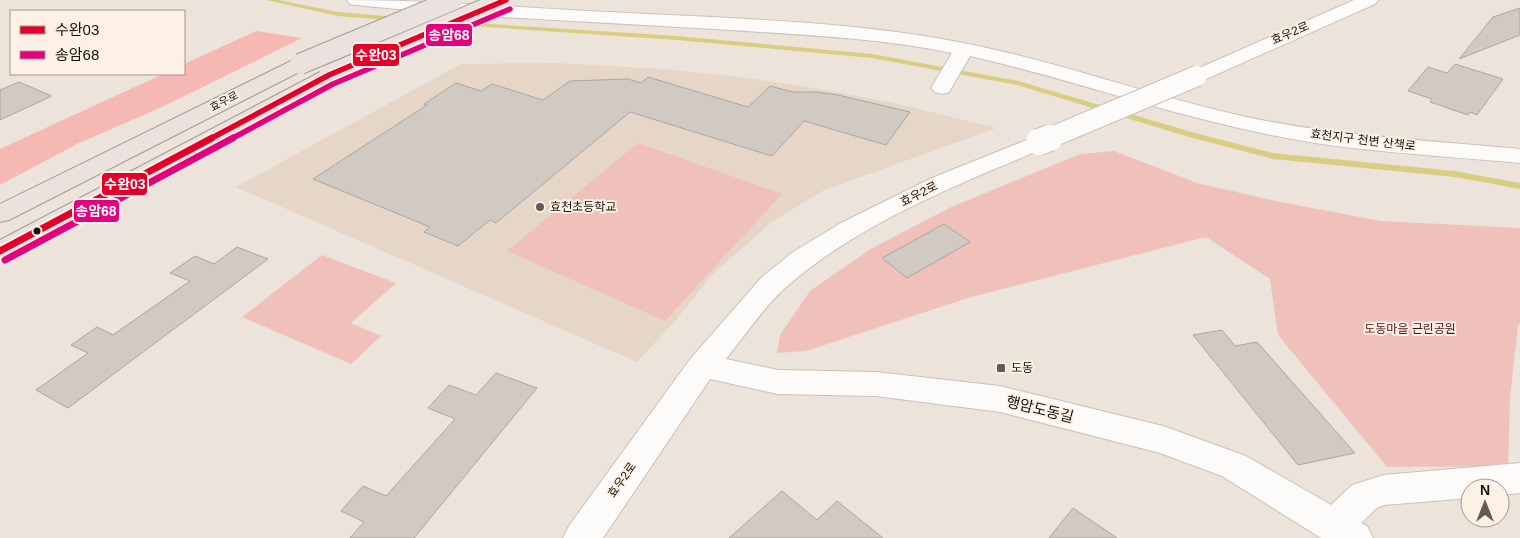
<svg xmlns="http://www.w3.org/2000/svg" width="1520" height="538" viewBox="0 0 1520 538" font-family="Arial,'Noto Sans KR',sans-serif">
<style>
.built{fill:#e5d6c8}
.green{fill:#f0c0ba}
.forest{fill:#f6b8b2}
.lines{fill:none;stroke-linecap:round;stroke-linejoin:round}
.stream{fill:#d8ce81;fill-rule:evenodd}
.building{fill:#d0cac3;stroke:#aca6a0}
.minor-casing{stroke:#c8c2bb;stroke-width:2}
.major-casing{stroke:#a89a92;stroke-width:2}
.minor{fill:#fcfbfa;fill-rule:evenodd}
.major{fill:#e9e2de;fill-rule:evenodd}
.minor-bridge-far1-casing{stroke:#c8c2bb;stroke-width:22;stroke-linecap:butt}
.minor-bridge-casing{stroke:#c8c2bb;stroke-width:28;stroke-linecap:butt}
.major-bridge-casing{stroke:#a89a92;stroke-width:22;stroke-linecap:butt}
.minor-bridge-far1{stroke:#fcfbfa;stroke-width:20}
.minor-bridge{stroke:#fcfbfa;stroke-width:26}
.major-bridge{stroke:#e9e2de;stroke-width:20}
.bus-1-far1-casing{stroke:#fdf0e5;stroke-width:8}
.bus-1-casing{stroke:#fdf0e5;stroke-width:11}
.bus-2-far1-casing{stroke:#fdf0e5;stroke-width:8}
.bus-2-casing{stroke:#fdf0e5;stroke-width:11}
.bus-1-far1{stroke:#e4002b;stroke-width:5.5}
.bus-1{stroke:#e4002b;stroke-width:7}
.bus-2-far1{stroke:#e5007d;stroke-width:5.5}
.bus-2{stroke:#e5007d;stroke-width:7}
.poi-dot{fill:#615a55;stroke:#fdf0e5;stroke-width:2}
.bus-dot{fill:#16110d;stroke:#fdf0e5;stroke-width:2}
.labels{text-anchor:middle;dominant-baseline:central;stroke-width:4;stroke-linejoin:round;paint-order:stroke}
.far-street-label{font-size:11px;fill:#16110d;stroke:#fdf0e5}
.street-label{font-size:12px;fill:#16110d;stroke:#fdf0e5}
.poi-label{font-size:12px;fill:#16110d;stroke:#fdf0e5;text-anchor:start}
.park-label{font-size:12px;fill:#511013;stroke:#fdf0e5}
.near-street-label{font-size:15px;fill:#16110d;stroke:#fdf0e5}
.line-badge{stroke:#fdf0e5;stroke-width:2}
.badge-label{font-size:14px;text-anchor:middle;font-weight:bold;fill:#fff}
</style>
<rect width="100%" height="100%" fill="#ece3db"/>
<polygon class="built" points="555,63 663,69 732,76 797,85 890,102 996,128 822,191 771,223 713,274 675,321 637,362 236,187 461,64"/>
<g class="green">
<polygon points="638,143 782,194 665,321 507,251"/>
<polygon points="1114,151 1197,183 1275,201 1381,221 1520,228 1520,324 1518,325 1510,397 1508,466 1387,467 1278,335 1270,279 1206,237 971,297 806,351 777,353 780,335 810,291 869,250 949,208 1080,154"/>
<polygon points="322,255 396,283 351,323 381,336 351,364 242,317"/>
</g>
<polygon class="forest" points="256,31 302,38 162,107 77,144 0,185 0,149 163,74 184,74 184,64"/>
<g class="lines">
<g class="stream">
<polygon points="266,0 279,0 338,12 398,17 401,19 398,21 338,16"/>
<polygon points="459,22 677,36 872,54 1018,81 1195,133 1273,153 1455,171 1520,183 1520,189 1455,177 1273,159 1189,137 1017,85 872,58 677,40 457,25 457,23"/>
</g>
</g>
<g class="building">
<polygon points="1520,8 1520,35 1459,59 1493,17"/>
<polygon points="1455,64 1503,79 1477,115 1470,112 1468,115 1430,102 1432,99 1408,91 1428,67 1447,73"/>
<polygon points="648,77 748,107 770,86 793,92 816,92 838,95 910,112 886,145 804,121 772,156 630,112 496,223 490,220 458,246 424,232 430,227 313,179 427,105 424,104 456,83 481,91 492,84 543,100 570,81 628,79 641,83"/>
<polygon points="19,82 52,96 0,120 0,90"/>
<polygon points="944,224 970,242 907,278 882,258"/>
<polygon points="237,247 268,259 68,408 36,390 88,353 71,345 97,327 113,335 190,281 170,273 195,256 214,264"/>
<polygon points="1222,330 1235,346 1257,342 1355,453 1298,465 1193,335"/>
<polygon points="496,373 537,388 414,538 350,538 364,522 341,511 363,486 386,496 455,419 428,408 449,385 476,395"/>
<polygon points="782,491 817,520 837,501 883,538 729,538"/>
<polygon points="1073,508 1117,538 1049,538"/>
</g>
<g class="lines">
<defs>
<g id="minor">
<path d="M347,0C434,0 522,8 609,12C718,18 828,20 936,38C1040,55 1139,93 1242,116C1333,136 1427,140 1520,149V163C1437,155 1353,152 1271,135C1169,115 1071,79 970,56L949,92L942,94L935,92L931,88L952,53C880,38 804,35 730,30C605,22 480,18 356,5L350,4Z"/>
<polygon points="1354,0 1378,0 1375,4 1204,80 1197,82 1190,80 1187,76 1190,72"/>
<path d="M1039,135L1047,137L1050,142L1047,147C957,185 858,223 784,289C764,307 744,337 726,359L778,370L876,372L1000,386L1163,426L1246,456L1331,505L1352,485L1384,475L1520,463V493L1500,495V488H1470V498L1384,505L1377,508L1361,523L1367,526L1373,538H1321L1222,476L1160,453L1000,412L876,396L778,394L710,379L603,538H563L569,526L691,358L762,277L793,252L841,223L932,178Z"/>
</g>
<g id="major">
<polygon points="300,58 307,60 310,64 307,68 9,220 0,222 0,204 293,60"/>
<polygon points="329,69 336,71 339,75 336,79 9,257 0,260 0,240 322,71"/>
</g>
</defs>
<use href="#minor" class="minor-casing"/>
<use href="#major" class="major-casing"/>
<use href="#minor" class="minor"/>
<use href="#major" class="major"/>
<defs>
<polyline id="minor-bridge-far1" points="1047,139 1197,76"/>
<polyline id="minor-bridge" points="1039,142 1050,138"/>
<g id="major-bridge">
<polyline points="300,64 453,0"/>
<polyline points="329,75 506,0"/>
</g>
</defs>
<use href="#minor-bridge-far1" class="minor-bridge-far1-casing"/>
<use href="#minor-bridge" class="minor-bridge-casing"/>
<use href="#major-bridge" class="major-bridge-casing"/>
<use href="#minor-bridge-far1" class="minor-bridge-far1"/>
<use href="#minor-bridge" class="minor-bridge"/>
<use href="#major-bridge" class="major-bridge"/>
<defs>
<polyline id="bus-1-far1" points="210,139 329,75 506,0"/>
<polyline id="bus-1" points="0,251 212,138"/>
<polyline id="bus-2-far1" points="231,139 333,84 510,9"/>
<polyline id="bus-2" points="5,260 233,138"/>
</defs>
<use href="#bus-1-far1" class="bus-1-far1-casing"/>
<use href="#bus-1" class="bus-1-casing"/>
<use href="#bus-2-far1" class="bus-2-far1-casing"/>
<use href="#bus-2" class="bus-2-casing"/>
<use href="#bus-1-far1" class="bus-1-far1"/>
<use href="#bus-1" class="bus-1"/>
<use href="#bus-2-far1" class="bus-2-far1"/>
<use href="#bus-2" class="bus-2"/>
</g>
<g class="poi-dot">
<circle cx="540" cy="207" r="5"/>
<rect x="996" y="363" width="10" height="10" rx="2.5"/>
</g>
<circle class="bus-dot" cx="37" cy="231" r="4.5"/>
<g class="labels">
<g class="far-street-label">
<text transform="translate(224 101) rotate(-27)">효우로</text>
</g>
<g class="street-label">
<text transform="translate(1290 33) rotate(-23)">효우2로</text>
<text transform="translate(1363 140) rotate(7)">효천지구 천변 산책로</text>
<text transform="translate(919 194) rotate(-27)">효우2로</text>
<text transform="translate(622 480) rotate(-55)">효우2로</text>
</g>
<g class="poi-label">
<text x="550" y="207">효천초등학교</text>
<text x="1011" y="368">도동</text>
</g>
<g class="park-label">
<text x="1410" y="329">도동마을 근린공원</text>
</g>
<g class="near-street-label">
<text transform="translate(1040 409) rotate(14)">행암도동길</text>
</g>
</g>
<g class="line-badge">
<rect x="425" y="23" width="48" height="24" rx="5" fill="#e5007d"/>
<rect x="352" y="43" width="48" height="24" rx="5" fill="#e4002b"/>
<rect x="101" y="172" width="47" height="24" rx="5" fill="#e4002b"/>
<rect x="73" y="199" width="47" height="24" rx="5" fill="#e5007d"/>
</g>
<g class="badge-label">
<text x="449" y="40">송암68</text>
<text x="376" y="60">수완03</text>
<text x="125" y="189">수완03</text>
<text x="96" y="216">송암68</text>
</g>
<rect x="10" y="10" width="175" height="65" fill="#fdf0e5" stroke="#a1978f"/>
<rect x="20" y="26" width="25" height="8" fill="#e4002b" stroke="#a1978f"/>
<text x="55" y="35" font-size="15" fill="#16110d">수완03</text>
<rect x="20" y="51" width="25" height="8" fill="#e5007d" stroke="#a1978f"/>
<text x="55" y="60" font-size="15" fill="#16110d">송암68</text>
<g transform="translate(1485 503)"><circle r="24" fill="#fdf0e5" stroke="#a1978f"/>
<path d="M0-4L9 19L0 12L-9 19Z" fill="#615a55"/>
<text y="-8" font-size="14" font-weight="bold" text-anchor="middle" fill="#16110d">N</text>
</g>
</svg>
